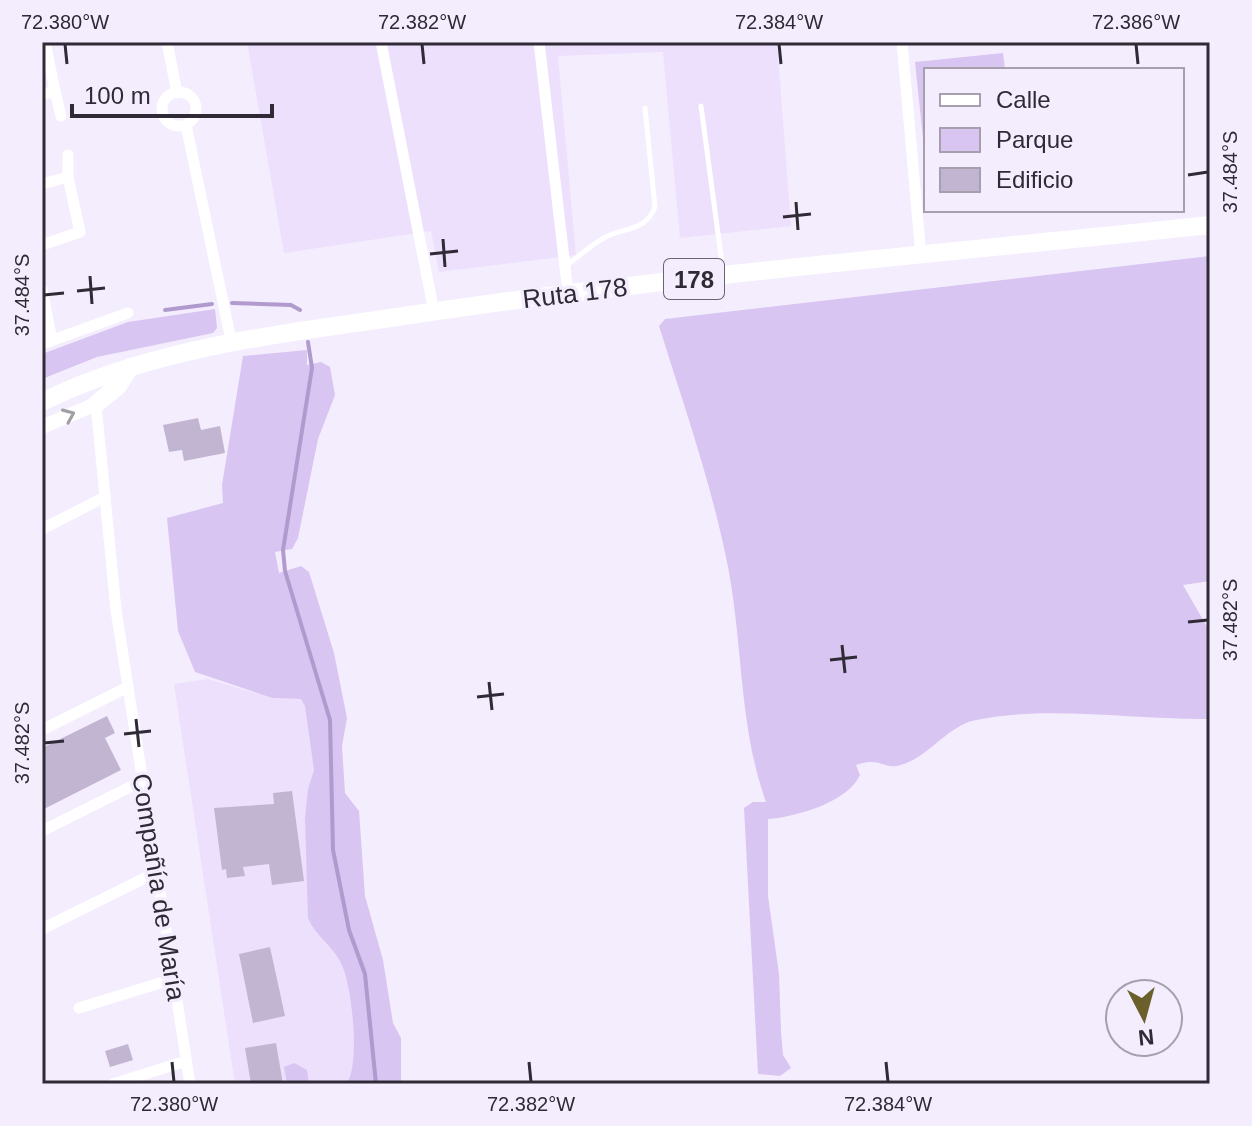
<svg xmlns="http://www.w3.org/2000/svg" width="1252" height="1126" viewBox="0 0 1252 1126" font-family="Helvetica,sans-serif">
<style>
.built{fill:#ede0fd}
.green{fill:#d9c5f1}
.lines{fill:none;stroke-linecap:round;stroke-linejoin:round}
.stream{stroke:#b19acd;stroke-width:4}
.building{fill:#c2b5d1}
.service{stroke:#fff;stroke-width:5}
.minor{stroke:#fff;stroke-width:11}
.tertiary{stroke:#fff;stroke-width:14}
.primary{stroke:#fff;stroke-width:18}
.oneway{stroke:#a19fa4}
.ticks{fill:none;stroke:#2f2a35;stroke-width:3}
.labels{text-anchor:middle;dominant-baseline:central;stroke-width:7;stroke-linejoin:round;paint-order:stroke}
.shield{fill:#f4edfe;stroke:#6a6471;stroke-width:2}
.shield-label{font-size:24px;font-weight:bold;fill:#2f2a35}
.street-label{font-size:26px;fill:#2f2a35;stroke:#f4edfe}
.neatline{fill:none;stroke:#2f2a35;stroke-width:3}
.ticks-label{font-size:20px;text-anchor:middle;fill:#2f2a35}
</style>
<rect width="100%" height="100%" fill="#f4edfe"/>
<g class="built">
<polygon points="247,42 777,42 791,226 680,238 663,52 558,56 576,255 439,272 431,231 284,253"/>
<polygon points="208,679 272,698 317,700 368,1084 235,1084 174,684"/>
</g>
<g class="green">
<polygon points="1003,53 1005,70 926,70 926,167 915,62"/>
<path d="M1210,256V581L1183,585L1210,632V719C1135,720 1050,705 976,720C946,726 927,760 897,766C881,768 880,757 856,765L860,775C848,802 796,817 768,819V896L779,974L781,1031L783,1055L791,1068L780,1076L758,1074L744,808L753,802H766C739,727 743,645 728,567C712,485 684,406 659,326L665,319Z"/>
<polygon points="215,309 217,328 213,333 97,357 42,379 42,354 128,322"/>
<path d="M307,350V365L321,362L330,367L335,395L318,439L298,538L292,549L275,552L279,573L301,566L309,572L334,653L347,718L342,746L345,793L359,811L365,896L383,960L393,1023L401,1038V1084H346C361,1066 352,984 341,963C333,946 316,937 308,918L305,818L308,789L314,770L305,706L301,699L272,698L195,672L178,631L167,518L223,503L222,485L243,356Z"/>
<polygon points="294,1063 307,1070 309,1084 287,1084 284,1067"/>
</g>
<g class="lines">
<g class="stream">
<polyline points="232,303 291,305 300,310"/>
<polyline points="165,310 212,304"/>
<polyline points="308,342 312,368 283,550 285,571 330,720 333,850 349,930 365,974 376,1084"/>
</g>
</g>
<g class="building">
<polygon points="198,418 201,430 220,426 225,453 184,461 182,450 169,452 163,425"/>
<polygon points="107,716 115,733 105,738 121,770 42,810 42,748"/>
<polygon points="292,791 304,881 272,885 269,864 243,867 245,876 227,878 226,869 222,870 214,808 274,804 273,793"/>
<polygon points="270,947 285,1016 253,1023 239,954"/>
<polygon points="276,1043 283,1084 251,1084 245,1048"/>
<polygon points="128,1044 133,1060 110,1067 105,1051"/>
</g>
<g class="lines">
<g class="service">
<polyline points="701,106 723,271"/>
<path d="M565,267C577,257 589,247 602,239C622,227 646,232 655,207L645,108"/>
</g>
<g class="minor">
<polyline points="167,42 177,93"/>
<polyline points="381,42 434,312"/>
<polyline points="539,42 568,293"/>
<polyline points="902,42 921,256"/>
<polyline points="55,91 61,116"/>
<circle cx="179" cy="109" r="17"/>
<polyline points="42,95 55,91 45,42"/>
<polyline points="186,125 232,345"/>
<polyline points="68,155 68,177"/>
<polyline points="42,184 68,177 80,232 42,245"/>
<polyline points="42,290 52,340"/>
<polyline points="42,344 128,313"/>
<polyline points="96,404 116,610 190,1084"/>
<polyline points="42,529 105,497"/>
<polyline points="42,730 128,687"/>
<polyline points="42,831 142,781"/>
<polyline points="42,929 157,872"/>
<polyline points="79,1008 173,979"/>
<polyline points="113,1084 186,1061"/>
</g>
<polyline class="tertiary" points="42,427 96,404"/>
<g class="primary">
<path d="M42,402C157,345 292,333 417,314C680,275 946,253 1210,225"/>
<polyline points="96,404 118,386 130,367"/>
</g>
</g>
<defs><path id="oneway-chevron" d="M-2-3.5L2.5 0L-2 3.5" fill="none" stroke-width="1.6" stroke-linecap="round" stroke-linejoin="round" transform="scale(2)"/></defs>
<use class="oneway" href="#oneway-chevron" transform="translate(69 415) rotate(-23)"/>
<path class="ticks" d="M65,44L67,64M422,44L424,64M779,44L781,64M1136,44L1138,64M1188,175L1208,172M796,202L798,230M783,217L811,214M443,239L445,267M430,254L458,251M90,276L92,304M77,291L105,288M44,295L64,293M1188,622L1208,620M842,645L845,673M830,660L857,657M489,682L492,710M477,697L504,694M136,719L139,747M124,734L151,731M44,743L64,741M172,1062L174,1082M529,1062L531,1082M886,1062L888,1082"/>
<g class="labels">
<rect class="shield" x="664" y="259" width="60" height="40" rx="6"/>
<g class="shield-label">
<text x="694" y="279">178</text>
</g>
<g class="street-label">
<text transform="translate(575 293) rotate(-7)">Ruta 178</text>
<text transform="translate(159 887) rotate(81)">Compañía de María</text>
</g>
</g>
<rect width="1252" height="1126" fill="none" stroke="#f4edfe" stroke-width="88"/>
<rect x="924" y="68" width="260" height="144" fill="#f4edfe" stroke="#a59fae" stroke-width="2"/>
<rect x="940" y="94" width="40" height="12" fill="#ffffff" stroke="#a59fae" stroke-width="2"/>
<text x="996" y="108" font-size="24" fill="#2f2a35">Calle</text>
<rect x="940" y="128" width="40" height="24" fill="#d9c5f1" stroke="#a59fae" stroke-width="2"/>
<text x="996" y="148" font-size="24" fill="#2f2a35">Parque</text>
<rect x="940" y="168" width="40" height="24" fill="#c2b5d1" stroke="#a59fae" stroke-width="2"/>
<text x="996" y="188" font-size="24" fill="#2f2a35">Edificio</text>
<g transform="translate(1144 1018) rotate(174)"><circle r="38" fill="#f4edfe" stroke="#a59fae" stroke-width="2"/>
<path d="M0-6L14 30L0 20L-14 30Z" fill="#6b5f2c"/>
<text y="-12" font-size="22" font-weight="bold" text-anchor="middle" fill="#2f2a35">N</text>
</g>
<path d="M72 104v12h200v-12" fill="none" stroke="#2f2a35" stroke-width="4"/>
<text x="84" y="104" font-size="24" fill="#2f2a35" stroke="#f4edfe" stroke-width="6" paint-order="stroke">100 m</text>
<rect x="44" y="44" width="1164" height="1038" class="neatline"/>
<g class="ticks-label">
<text x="65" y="29">72.380°W</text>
<text x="422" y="29">72.382°W</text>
<text x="779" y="29">72.384°W</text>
<text x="1136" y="29">72.386°W</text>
<text transform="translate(1230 172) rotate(-90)" y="7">37.484°S</text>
<text transform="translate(22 295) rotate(-90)" y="7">37.484°S</text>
<text transform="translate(1230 620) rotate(-90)" y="7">37.482°S</text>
<text transform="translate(22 743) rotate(-90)" y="7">37.482°S</text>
<text x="174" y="1111">72.380°W</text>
<text x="531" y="1111">72.382°W</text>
<text x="888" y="1111">72.384°W</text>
</g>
</svg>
